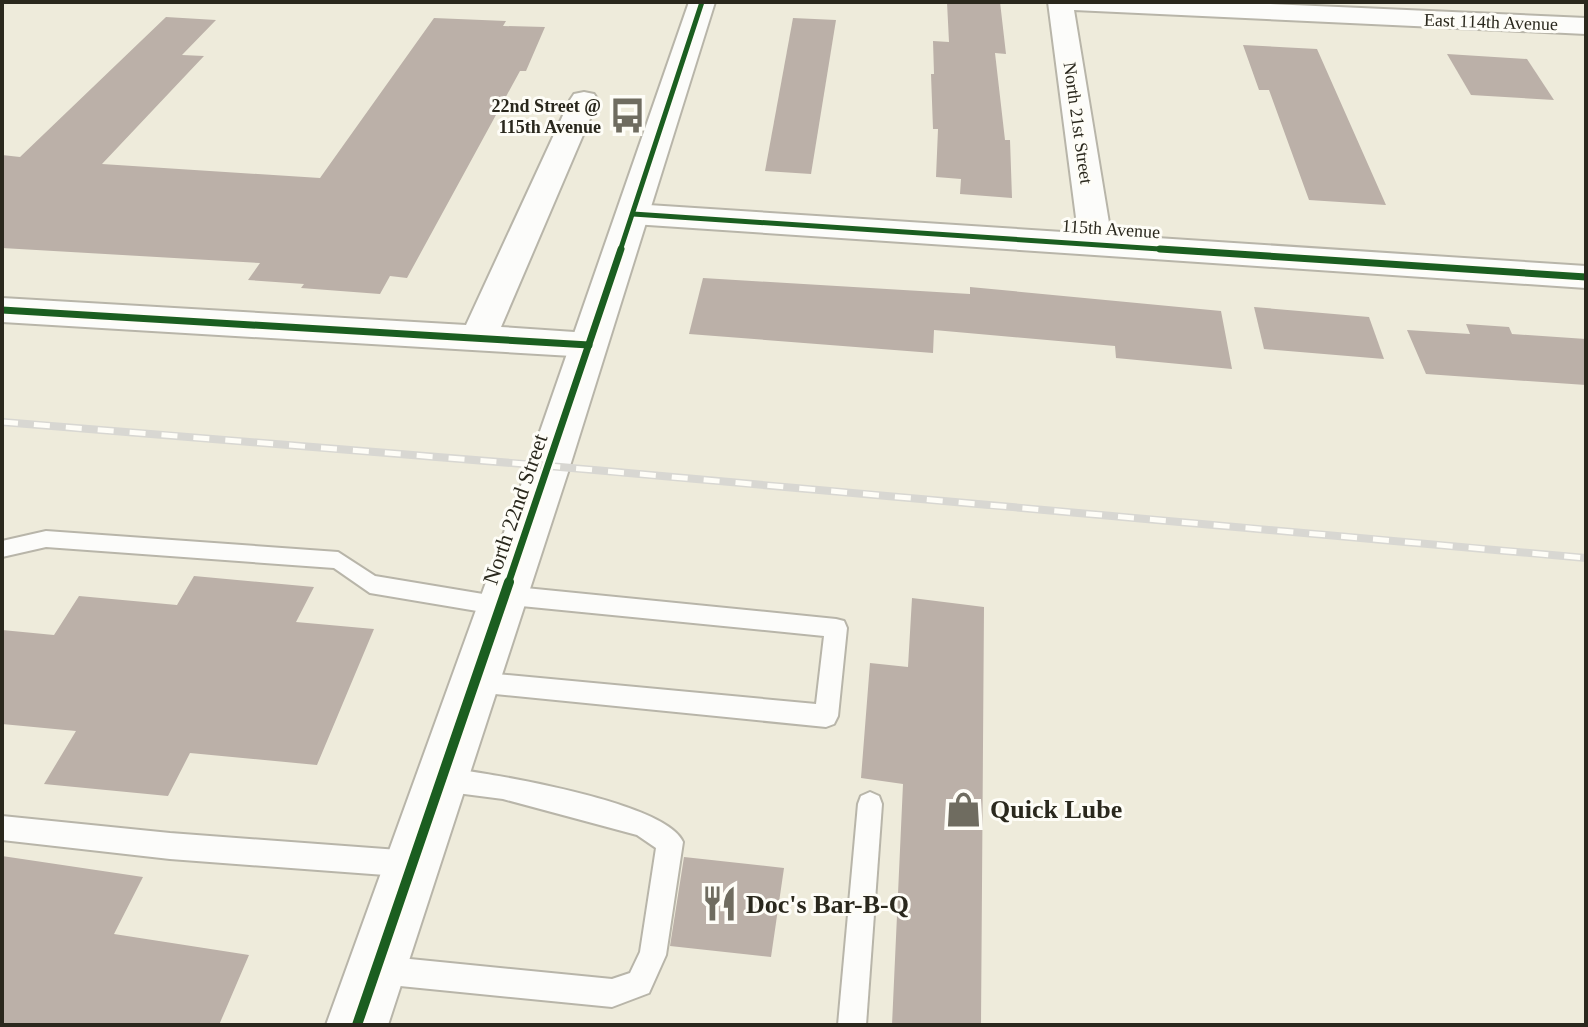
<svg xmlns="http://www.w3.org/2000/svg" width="1588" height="1027" viewBox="0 0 1588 1027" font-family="Georgia,serif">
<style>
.building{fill:#bbb0a8}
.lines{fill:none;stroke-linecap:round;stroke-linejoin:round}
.service-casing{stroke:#b8b5a9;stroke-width:4}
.minor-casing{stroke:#b8b5a9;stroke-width:4}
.tertiary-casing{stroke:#b8b5a9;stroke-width:4}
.service{fill:#fcfcfa;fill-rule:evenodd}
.minor{fill:#fcfcfa;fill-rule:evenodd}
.tertiary{fill:#fcfcfa;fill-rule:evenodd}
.rail-casing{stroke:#d8d7d2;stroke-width:8}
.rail{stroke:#fefdf7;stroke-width:5;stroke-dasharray:16;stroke-linecap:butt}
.cycleway-far2-casing{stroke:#fefdf7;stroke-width:8}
.cycleway-far1-casing{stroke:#fefdf7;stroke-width:12}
.cycleway-casing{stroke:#fefdf7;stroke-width:15}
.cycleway-far2{stroke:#1b5e20;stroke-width:5}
.cycleway-far1{stroke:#1b5e20;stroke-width:7}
.cycleway{stroke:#1b5e20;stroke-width:10}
.labels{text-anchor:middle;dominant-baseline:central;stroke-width:6;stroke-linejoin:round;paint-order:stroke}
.far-street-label{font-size:18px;fill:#2a281d;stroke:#fefdf7}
.far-poi-label{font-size:18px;font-weight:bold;fill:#2a281d;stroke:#fefdf7;text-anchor:end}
.street-label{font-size:22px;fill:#2a281d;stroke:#fefdf7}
.near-poi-label{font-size:26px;font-weight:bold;fill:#2a281d;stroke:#fefdf7;text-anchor:start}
</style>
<rect width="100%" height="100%" fill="#eeebdb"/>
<g class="building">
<polygon points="947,2 1000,2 1006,54 995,53 1005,140 1010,140 1012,198 960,194 961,179 936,177 938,129 933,129 931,74 934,74 933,41 949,42"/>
<polygon points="166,17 216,20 182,55 204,56 102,164 320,178 434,18 506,21 503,26 545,27 526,71 520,71 407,278 390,276 380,294 301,288 304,284 248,280 260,263 2,248 2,155 20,157"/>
<polygon points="793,18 836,20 811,174 765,171"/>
<polygon points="1243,45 1317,49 1386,205 1309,200 1269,90 1259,90"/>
<polygon points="1447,54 1527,59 1554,100 1471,95"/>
<polygon points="703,278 970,294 970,287 1221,311 1232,369 1116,358 1115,346 934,330 933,353 689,334"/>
<polygon points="1254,307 1369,317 1384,359 1264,349"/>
<polygon points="1466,324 1509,327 1512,334 1586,339 1586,385 1426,374 1407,330 1470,334"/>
<polygon points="194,576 314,587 296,622 374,629 317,765 190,753 168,796 44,784 76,731 2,724 2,630 54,635 79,596 177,605"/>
<polygon points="912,598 984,607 981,1025 892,1025 903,784 861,778 870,663 908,667"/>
<polygon points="2,856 143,877 114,934 249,955 219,1025 2,1025"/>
<polygon points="684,857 784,868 771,957 670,946"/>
</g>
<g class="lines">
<defs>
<g id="service">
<polygon points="46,531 338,552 375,576 495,596 497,589 505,586 836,619 844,621 847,628 838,716 834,724 826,727 475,692 467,689 464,682 467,675 475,672 816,704 824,636 511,605 509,612 501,615 370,593 334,568 46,547 2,557 2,541"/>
<path d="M441,767C486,773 666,801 683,842L666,955L649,993L612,1007L380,984L370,980L366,970L370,960L380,956L612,979L630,973L640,952L656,848L637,835L503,799L441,791L432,787L429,779L432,771Z"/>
<polygon points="870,792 879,796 882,804 866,1025 838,1025 858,804 861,796"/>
<polygon points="2,816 170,833 412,851 421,855 425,864 421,873 412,877 170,859 2,840"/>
</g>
<g id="minor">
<polygon points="1048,2 1226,2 1586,18 1586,34 1074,10 1111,235 1586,266 1586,288 633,224 622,221 617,214 622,207 633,204 1078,233"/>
<polygon points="584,92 594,94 598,100 501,327 589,333 602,336 607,345 602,354 589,357 2,322 2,298 466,325 570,100 574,94"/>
</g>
<polygon id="tertiary" points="689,2 715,2 570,466 388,1025 326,1025 528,466"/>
</defs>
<use href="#service" class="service-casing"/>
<use href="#minor" class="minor-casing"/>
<use href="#tertiary" class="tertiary-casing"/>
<use href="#service" class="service"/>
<use href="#minor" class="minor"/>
<use href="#tertiary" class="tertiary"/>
<defs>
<polyline id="rail" points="2,422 549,466 1586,558"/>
</defs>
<use href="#rail" class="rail-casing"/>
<use href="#rail" class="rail"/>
<defs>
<g id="cycleway-far2">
<polyline points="633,214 1190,251"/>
<polyline points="620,251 702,2"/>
</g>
<g id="cycleway-far1">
<polyline points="1160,249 1586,277"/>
<polyline points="2,310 589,345"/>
<polyline points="508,584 621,249"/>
</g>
<polyline id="cycleway" points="357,1025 509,582"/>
</defs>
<use href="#cycleway-far2" class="cycleway-far2-casing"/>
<use href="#cycleway-far1" class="cycleway-far1-casing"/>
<use href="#cycleway" class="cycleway-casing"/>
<use href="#cycleway-far2" class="cycleway-far2"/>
<use href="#cycleway-far1" class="cycleway-far1"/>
<use href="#cycleway" class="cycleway"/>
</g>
<defs>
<symbol id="bus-bare" viewBox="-9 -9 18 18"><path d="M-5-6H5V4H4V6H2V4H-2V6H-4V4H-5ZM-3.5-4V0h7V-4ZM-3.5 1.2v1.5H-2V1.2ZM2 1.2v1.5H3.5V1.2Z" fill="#6f6c60" stroke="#fefdf7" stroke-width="2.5" paint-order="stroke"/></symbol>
<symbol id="shop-bare" viewBox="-9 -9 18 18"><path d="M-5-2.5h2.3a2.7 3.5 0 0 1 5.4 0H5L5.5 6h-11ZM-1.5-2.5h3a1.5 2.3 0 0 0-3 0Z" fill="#6f6c60" stroke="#fefdf7" stroke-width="2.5" paint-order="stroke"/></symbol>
<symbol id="restaurant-bare" viewBox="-9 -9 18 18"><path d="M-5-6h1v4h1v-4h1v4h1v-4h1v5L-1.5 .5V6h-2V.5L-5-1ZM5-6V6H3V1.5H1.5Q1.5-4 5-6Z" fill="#6f6c60" stroke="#fefdf7" stroke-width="2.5" paint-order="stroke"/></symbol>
</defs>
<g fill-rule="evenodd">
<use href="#bus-bare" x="602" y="90" width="51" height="51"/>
<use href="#shop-bare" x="938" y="784" width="51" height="51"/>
<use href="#restaurant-bare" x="694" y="878" width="51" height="51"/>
</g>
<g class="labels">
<g class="far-street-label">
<text transform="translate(1491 22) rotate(2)">East 114th Avenue</text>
<text transform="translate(1078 123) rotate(82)">North 21st Street</text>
<text transform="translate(1111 229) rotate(4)">115th Avenue</text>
</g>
<g class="far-poi-label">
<text x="601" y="106">22nd Street @<tspan x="601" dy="21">115th Avenue</tspan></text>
</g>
<g class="street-label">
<text transform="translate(515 509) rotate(-71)">North 22nd Street</text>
</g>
<g class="near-poi-label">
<text x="990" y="809">Quick Lube</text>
<text x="746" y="904">Doc's Bar-B-Q</text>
</g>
</g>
<rect width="1588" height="1027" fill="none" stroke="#2a281d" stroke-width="8"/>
</svg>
